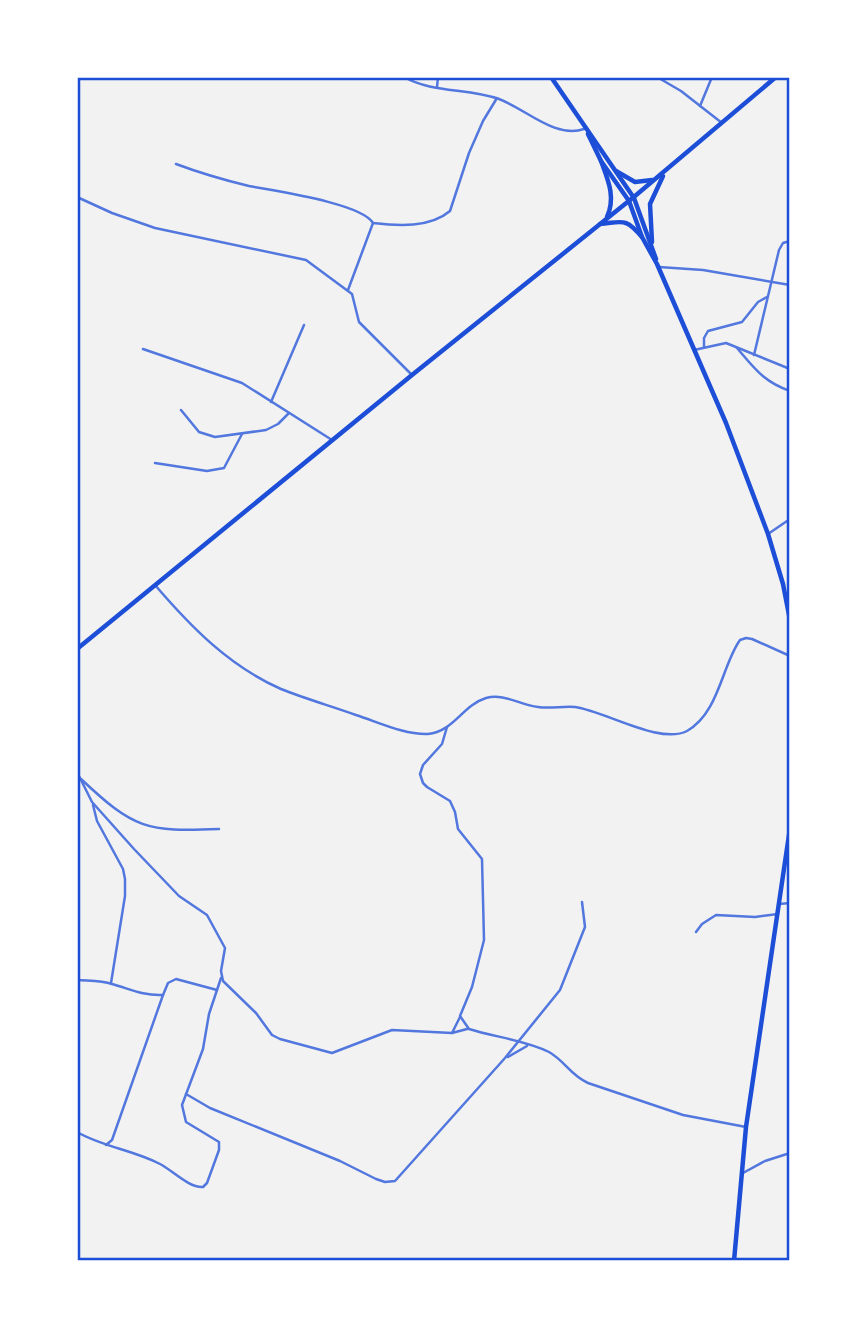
<svg xmlns="http://www.w3.org/2000/svg" width="867" height="1338" viewBox="0 0 867 1338" font-family="Barlow,sans-serif">
<style>
.lines{fill:none;stroke-linecap:round;stroke-linejoin:round}
.minor{stroke:#5277de;stroke-width:2.5}
.primary{stroke:#1d4ed8;stroke-width:4.5}
.trunk{stroke:#1d4ed8;stroke-width:4.5}
.neatline{fill:none;stroke:#1d4ed8;stroke-width:2.5}
</style>
<rect width="100%" height="100%" fill="#f2f2f2"/>
<g class="lines">
<g class="minor">
<path d="M404,77C432,93 468,88 499,99C526,109 555,139 584,129"/>
<polyline points="657,77 681,91 722,123"/>
<polyline points="437,87 438,77"/>
<polyline points="700,106 712,77"/>
<path d="M176,164C200,173 224,180 249,186C274,191 361,203 373,223C398,226 430,228 450,211L469,153L483,121L497,98"/>
<polyline points="77,197 112,213 155,228 306,260 352,294 359,322 412,375"/>
<polyline points="659,267 703,270 790,285"/>
<polyline points="348,290 373,223"/>
<polyline points="704,347 704,338 708,331 742,322 758,302 767,297"/>
<path d="M737,348C755,369 764,382 790,391"/>
<polyline points="143,349 242,383 332,440"/>
<polyline points="694,350 726,343 790,369"/>
<polyline points="754,355 779,250 783,243 790,241"/>
<polyline points="271,402 304,325"/>
<polyline points="181,410 199,432 215,437 266,430 278,424 288,414"/>
<polyline points="155,463 207,471 224,468 242,434"/>
<polyline points="768,534 790,519"/>
<path d="M155,585C191,627 229,666 281,689C306,699 331,706 356,715C378,722 405,735 428,734C453,732 463,705 486,698C504,693 520,705 538,707C550,709 562,706 575,707C605,711 660,745 687,731C719,713 722,665 740,640L746,638L752,639L790,656"/>
<polyline points="77,715 77,729"/>
<path d="M447,727L442,744L423,765L420,774L423,783L427,787L450,801L455,812L458,829L482,859L484,940L472,987L460,1016L469,1029C494,1037 525,1040 549,1052C565,1061 570,1075 588,1083L683,1115L746,1127"/>
<polyline points="77,772 92,802 134,849 179,896 207,915 225,948 221,971 223,981 256,1013 272,1035 280,1039 332,1053 392,1030 452,1033 467,1029"/>
<path d="M81,779C134,829 146,832 219,829"/>
<polyline points="93,805 97,821 123,869 125,879 125,896 111,983"/>
<polyline points="779,904 790,903"/>
<polyline points="696,932 702,924 716,915 755,917 778,914"/>
<path d="M77,980C88,981 101,980 112,984C130,989 143,996 163,995L168,983L176,979L217,990"/>
<polyline points="452,1033 460,1017"/>
<polyline points="508,1057 527,1046"/>
<polyline points="186,1094 210,1108 340,1161 376,1179 385,1182 395,1181 505,1058 560,990 585,927 582,902"/>
<path d="M77,1132C103,1147 133,1150 160,1164C172,1170 189,1188 203,1187L207,1183L219,1150V1142L186,1122L182,1105L203,1049L209,1014L221,978"/>
<polyline points="106,1145 112,1140 163,995"/>
<polyline points="743,1173 765,1161 790,1153"/>
</g>
<g class="primary">
<polyline points="551,77 634,198 656,259"/>
<polyline points="588,134 601,161 629,201 642,237 657,264 726,423 768,534 783,584 790,620"/>
<polyline points="734,1261 746,1127 790,828"/>
</g>
<g class="trunk">
<path d="M601,161C608,180 616,197 607,217"/>
<polyline points="616,171 635,182 652,180"/>
<path d="M600,224C623,222 625,217 642,237"/>
<polyline points="652,242 650,204 663,176"/>
<polyline points="77,649 412,375 635,196 776,77"/>
</g>
</g>
<rect width="867" height="1338" fill="none" stroke="#ffffff" stroke-width="158"/>
<rect x="79" y="79" width="709" height="1180" class="neatline"/>
</svg>
